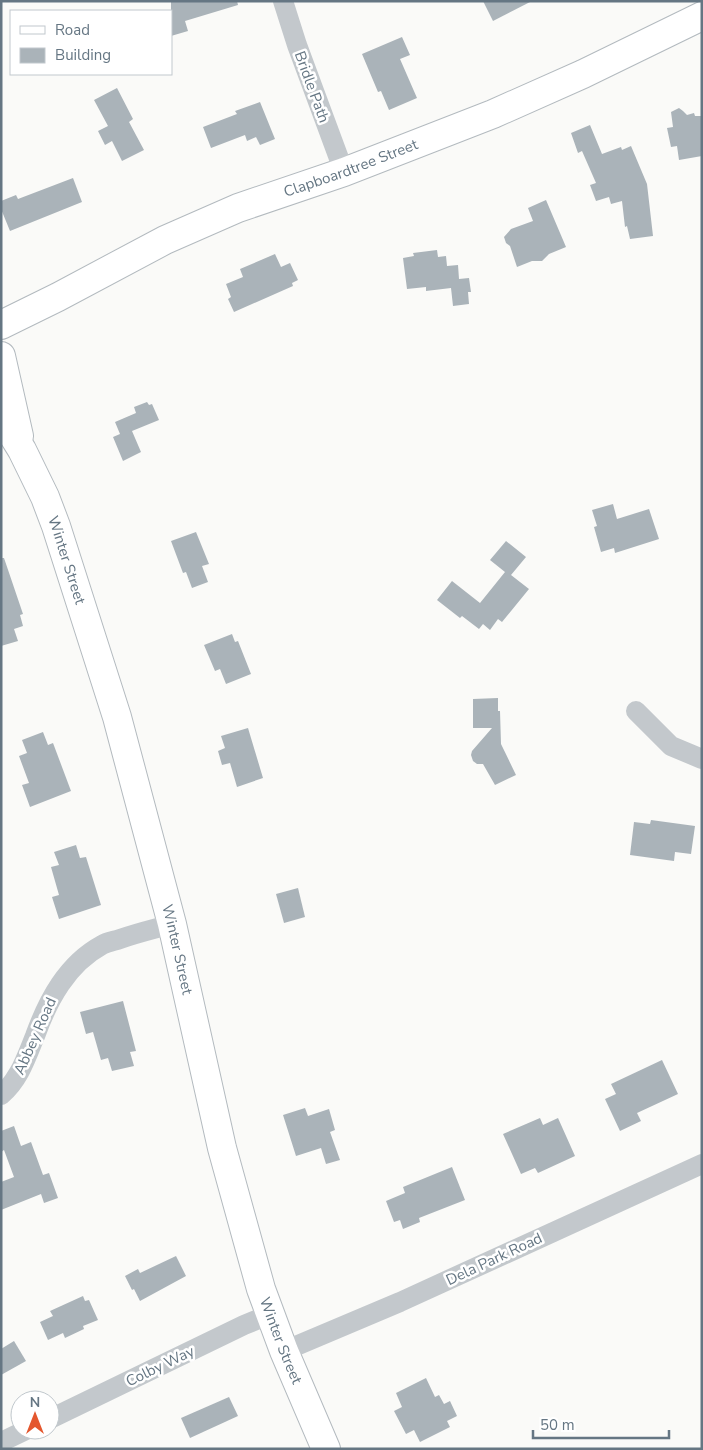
<svg xmlns="http://www.w3.org/2000/svg" width="703" height="1450" viewBox="0 0 703 1450" font-family="'Nunito Sans',sans-serif">
<style>
.building{fill:#aab3b9}
.lines{fill:none;stroke-linecap:round;stroke-linejoin:round}
.secondary-casing{stroke:#b3babf;stroke-width:30}
.street{stroke:#c3c8cc;stroke-width:20}
.secondary{stroke:#fff;stroke-width:28}
.labels{text-anchor:middle;dominant-baseline:central;stroke-width:5;stroke-linejoin:round;paint-order:stroke}
.street-label{font-size:15px;fill:#657683;stroke:#fff}
</style>
<rect width="100%" height="100%" fill="#fafaf8"/>
<g class="building">
<polygon points="171,1 237,1 238,5 185,21 188,31 171,36"/>
<polygon points="483,1 532,1 493,21"/>
<polygon points="402,37 410,55 400,59 417,98 389,110 381,91 378,92 362,54"/>
<polygon points="117,88 133,119 129,122 144,150 122,161 112,141 105,145 98,131 108,126 94,100"/>
<polygon points="260,102 275,139 260,145 256,137 247,141 245,135 211,148 203,127 237,114 235,111"/>
<polygon points="679,108 683,111 687,115 694,113 695,116 702,116 702,156 679,160 677,146 671,147 667,128 673,127 671,112"/>
<polygon points="590,125 602,154 621,147 622,150 631,146 647,184 653,236 630,239 627,226 625,227 622,201 611,204 609,197 596,201 590,185 596,183 582,151 578,153 571,133"/>
<polygon points="73,178 82,202 10,231 1,209 1,201 16,195 18,199"/>
<polygon points="546,200 566,247 549,254 542,261 532,261 517,267 510,246 506,243 504,237 511,229 533,221 528,208"/>
<polygon points="437,250 438,257 446,256 447,266 458,265 459,279 469,278 471,292 468,292 469,304 453,306 451,288 426,291 426,287 407,289 403,258 414,256 413,253"/>
<polygon points="275,254 281,267 290,263 298,280 292,283 293,286 234,312 228,299 231,297 226,284 243,277 240,269"/>
<polygon points="147,402 149,405 152,404 159,420 132,431 141,452 123,461 113,437 120,434 115,422 136,413 134,407"/>
<polygon points="613,504 617,519 649,509 659,539 615,553 614,548 601,552 594,527 597,526 592,510"/>
<polygon points="196,532 209,564 202,566 208,582 192,588 186,572 183,573 171,541"/>
<polygon points="506,541 526,557 511,575 529,589 502,622 498,619 490,630 483,624 479,629 462,616 460,618 437,600 452,581 480,603 505,572 490,560"/>
<polygon points="1,558 4,558 23,614 20,615 23,626 14,629 18,641 1,646"/>
<polygon points="232,634 235,642 238,641 251,674 226,684 220,669 215,671 204,645"/>
<polygon points="498,698 498,711 500,711 501,744 516,775 495,785 483,764 477,764 473,761 471,755 472,751 492,728 473,728 473,699"/>
<polygon points="248,728 263,778 237,787 230,763 222,765 218,751 225,748 221,736"/>
<polygon points="43,732 48,745 53,743 71,791 30,807 22,785 29,783 19,756 27,753 22,740"/>
<polygon points="651,820 695,826 691,854 675,852 674,861 630,855 634,822 650,824"/>
<polygon points="76,845 80,858 86,857 101,905 59,919 52,897 59,895 51,867 59,865 54,852"/>
<polygon points="298,888 305,917 284,923 276,894"/>
<polygon points="123,1001 136,1051 130,1052 134,1066 112,1071 108,1058 101,1060 93,1032 86,1034 80,1012"/>
<polygon points="662,1060 678,1094 637,1113 641,1121 620,1131 605,1099 616,1094 611,1084"/>
<polygon points="305,1108 308,1116 329,1109 335,1130 330,1132 340,1160 326,1164 321,1148 296,1156 283,1115"/>
<polygon points="540,1118 543,1125 558,1118 575,1156 538,1173 535,1168 521,1174 503,1134"/>
<polygon points="14,1126 21,1146 31,1142 43,1175 49,1173 58,1198 44,1203 41,1194 1,1210 1,1182 14,1177 4,1150 1,1152 1,1131"/>
<polygon points="452,1167 465,1200 419,1218 420,1222 403,1229 400,1220 394,1222 386,1201 405,1193 403,1187"/>
<polygon points="176,1256 186,1276 140,1301 134,1289 132,1290 125,1276 138,1269 140,1273"/>
<polygon points="83,1296 85,1301 89,1300 98,1320 83,1326 84,1329 65,1338 63,1333 48,1340 40,1322 53,1316 50,1311"/>
<polygon points="14,1341 26,1361 1,1375 1,1349"/>
<polygon points="426,1378 435,1397 439,1395 444,1404 450,1401 457,1416 447,1421 450,1427 420,1442 414,1430 406,1434 394,1411 402,1407 396,1393"/>
<polygon points="229,1397 238,1416 190,1438 181,1418"/>
</g>
<g class="lines">
<defs>
<g id="secondary">
<path id="s1" d="M1,325L58,297L165,240L238,208L344,172L493,114L583,74L702,16"/>
<polyline points="1,356 19,436"/>
<path id="s2" d="M1,416L22,450L45,497L56,526L117,717L172,924L222,1148L261,1289L284,1351L326,1449"/>
</g>
</defs>
<use href="#secondary" class="secondary-casing"/>
<g class="street">
<polyline points="283,1 297,45 344,172"/>
<polyline points="636,711 671,746 702,759"/>
<path d="M1,1095C19,1080 26,1058 35,1036C48,1000 67,964 102,945C107,942 114,941 120,939C137,933 154,929 172,924"/>
<polyline points="284,1351 400,1302 702,1164"/>
<polyline points="50,1419 244,1325 271,1314"/>
<polyline points="1,1442 26,1430"/>
</g>
<use href="#secondary" class="secondary"/>
</g>
<g class="labels">
<g class="street-label">
<text transform="translate(312 87) rotate(70)">Bridle Path</text>
<text stroke="none"><textPath href="#s1" startOffset="384">Clapboardtree Street</textPath></text>
<text stroke="none"><textPath href="#s2" startOffset="159">Winter Street</textPath></text>
<text stroke="none"><textPath href="#s2" startOffset="564">Winter Street</textPath></text>
<text transform="translate(35 1036) rotate(-66)">Abbey Road</text>
<text transform="translate(494 1259) rotate(-25)">Dela Park Road</text>
<text stroke="none"><textPath href="#s2" startOffset="969">Winter Street</textPath></text>
<text transform="translate(160 1366) rotate(-26)">Colby Way</text>
</g>
</g>
<rect width="703" height="1450" fill="none" stroke="#657683" stroke-width="5"/>
<rect x="10" y="10" width="162" height="65" fill="#ffffff" stroke="#c1c8cd"/>
<rect x="20" y="26" width="25" height="8" fill="#ffffff" stroke="#c1c8cd"/>
<text x="55" y="35" font-size="15" fill="#657683">Road</text>
<rect x="20" y="48" width="25" height="15" fill="#aab3b9" stroke="#c1c8cd"/>
<text x="55" y="60" font-size="15" fill="#657683">Building</text>
<g transform="translate(35 1415)"><circle r="24" fill="#ffffff" stroke="#c1c8cd"/>
<path d="M0-4L9 19L0 12L-9 19Z" fill="#e4572e"/>
<text y="-8" font-size="14" font-weight="bold" text-anchor="middle" fill="#657683">N</text>
</g>
<path d="M533 1430v8h136v-8" fill="none" stroke="#657683" stroke-width="2.5"/>
<text x="540" y="1430" font-size="15" fill="#657683" stroke="#ffffff" stroke-width="4" paint-order="stroke">50 m</text>
</svg>
